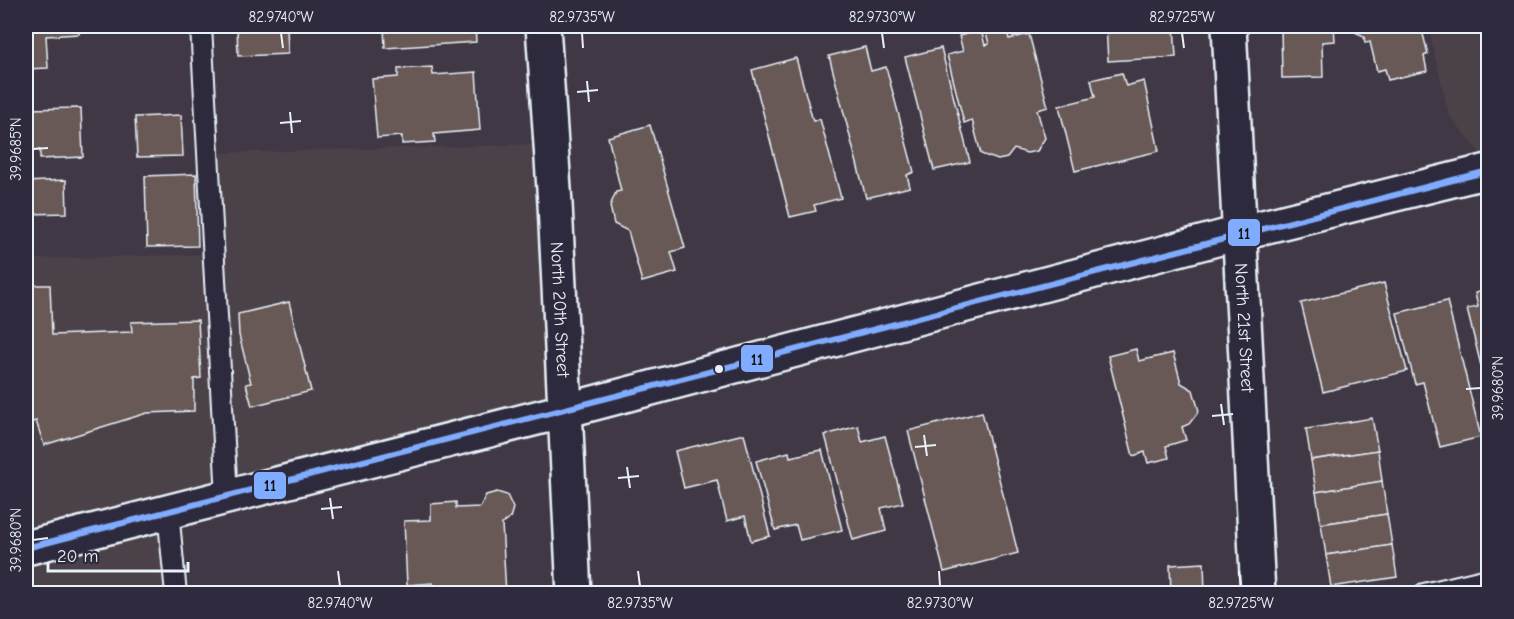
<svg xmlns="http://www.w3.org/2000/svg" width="1514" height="619" viewBox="0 0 1514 619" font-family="'Comic Neue',sans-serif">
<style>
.built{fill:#4c4249}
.building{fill:#685856;stroke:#e8f1f8;stroke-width:1.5}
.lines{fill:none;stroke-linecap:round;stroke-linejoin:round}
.service-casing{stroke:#e8f1f8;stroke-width:24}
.minor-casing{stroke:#e8f1f8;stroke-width:38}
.tertiary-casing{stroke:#e8f1f8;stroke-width:38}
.service{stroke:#2f2a3d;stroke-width:20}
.minor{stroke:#2f2a3d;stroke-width:33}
.tertiary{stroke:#2f2a3d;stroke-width:33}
.bus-1-casing{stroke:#2f2a3d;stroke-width:10}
.bus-1{stroke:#80acff;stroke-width:6}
.ticks{fill:none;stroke:#e8f1f8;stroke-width:2}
.bus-dot{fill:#e8f1f8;stroke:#2f2a3d;stroke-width:2}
.labels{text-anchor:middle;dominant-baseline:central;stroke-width:6;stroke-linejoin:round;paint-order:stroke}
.street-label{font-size:18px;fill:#e8f1f8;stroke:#2f2a3d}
.line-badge{stroke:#2f2a3d;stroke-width:2}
.pale-badge-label{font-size:16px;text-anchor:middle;font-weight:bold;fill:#111}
.neatline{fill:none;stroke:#e8f1f8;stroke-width:2}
.ticks-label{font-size:15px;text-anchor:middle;fill:#e8f1f8}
</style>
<rect width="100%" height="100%" fill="#403844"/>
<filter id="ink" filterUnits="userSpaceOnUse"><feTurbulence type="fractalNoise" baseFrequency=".0167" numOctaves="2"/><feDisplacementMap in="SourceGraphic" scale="12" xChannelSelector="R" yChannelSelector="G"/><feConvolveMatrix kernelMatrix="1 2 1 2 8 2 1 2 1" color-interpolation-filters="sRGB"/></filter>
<g filter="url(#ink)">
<g class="built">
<polygon points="1428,26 1488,26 1488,162 1449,115"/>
<polygon points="550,144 565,396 182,497 186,593 26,593 26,259 225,254 220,153"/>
</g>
<g class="building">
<polygon points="26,26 79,26 79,34 46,36 48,68 26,69"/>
<polygon points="237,26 287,26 288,54 238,56"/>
<polygon points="384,26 475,26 476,42 385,48"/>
<polygon points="999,26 1006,26 1009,39 1029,34 1048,107 1037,110 1045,138 1037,151 1027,153 1014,149 1007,158 998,160 981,154 972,120 964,123 947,55 963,51 959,36 981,30 985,45 989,44 985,29"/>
<polygon points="1106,26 1174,26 1176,57 1108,61"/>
<polygon points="1281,26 1334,26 1335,41 1322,42 1323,77 1282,78"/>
<polygon points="1353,26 1421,26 1428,54 1424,56 1427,71 1388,80 1385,69 1377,71 1370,42 1365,43 1364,36 1355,32"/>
<polygon points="865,47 871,71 886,67 914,172 907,175 910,187 866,198 829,56"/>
<polygon points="941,48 970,162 934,170 905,57"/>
<polygon points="796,58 813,121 820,119 841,198 814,205 816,211 790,217 752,70"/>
<polygon points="432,67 433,75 476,72 480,130 434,134 435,142 402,144 402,136 377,138 372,79 398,77 398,69"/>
<polygon points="1122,73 1126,86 1144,81 1159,151 1075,171 1059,106 1095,97 1091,80"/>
<polygon points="81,108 83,157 40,159 40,150 26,151 26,109"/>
<polygon points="181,115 183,156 137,157 135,117"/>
<polygon points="650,125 685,248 671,252 677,272 642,282 628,231 614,224 610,206 616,192 621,191 608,137"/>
<polygon points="196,174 198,246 147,247 145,176"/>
<polygon points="66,180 67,213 30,214 32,232 26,233 26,182"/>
<polygon points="26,264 31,264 31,285 50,285 52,335 132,332 131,322 198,320 201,378 194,379 194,411 147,413 44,445 36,421 26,424"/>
<polygon points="1384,283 1407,371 1323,392 1301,303"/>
<polygon points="1488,290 1488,394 1467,309 1478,307 1475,293"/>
<polygon points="1447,301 1481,437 1440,447 1423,382 1415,384 1397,313"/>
<polygon points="289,302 311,391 252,406 246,384 251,383 239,335 238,314"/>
<polygon points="1136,349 1139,361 1173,353 1181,383 1193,390 1199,411 1189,424 1182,427 1186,440 1166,446 1169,458 1148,463 1145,452 1133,456 1108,356"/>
<polygon points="982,412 1018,553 944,572 908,431"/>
<polygon points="1372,418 1378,450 1311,460 1306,429"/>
<polygon points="858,426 862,442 885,436 903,503 881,508 886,531 853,540 825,435"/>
<polygon points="744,434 770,536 751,541 745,516 727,521 717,480 684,488 675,451"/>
<polygon points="822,450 842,530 800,540 796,525 775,530 756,461 789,452 790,457"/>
<polygon points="1378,450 1382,481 1316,492 1311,460"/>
<polygon points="1382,481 1387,514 1321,524 1316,492"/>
<polygon points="497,492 507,495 513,508 510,518 502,524 506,594 434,594 433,583 407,585 404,521 431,520 431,504 456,502 456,508 480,507 486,495"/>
<polygon points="1387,514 1392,545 1326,555 1321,524"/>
<polygon points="1392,545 1397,577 1331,587 1326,555"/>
<polygon points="1204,563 1205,594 1171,594 1170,565"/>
</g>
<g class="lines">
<defs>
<g id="service">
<polyline points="201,26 227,497"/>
<polyline points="168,511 176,594"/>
<polyline points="1424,594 1488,579"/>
</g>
<g id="minor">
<path id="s1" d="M543,26L555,204L574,594"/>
<path id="s2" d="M1229,26L1258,594"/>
</g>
<polyline id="tertiary" points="26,548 564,411 1239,233 1488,171"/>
</defs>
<use href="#service" class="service-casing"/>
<use href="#minor" class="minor-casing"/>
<use href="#tertiary" class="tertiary-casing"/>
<use href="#service" class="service"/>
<use href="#minor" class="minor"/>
<use href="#tertiary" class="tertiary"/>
<defs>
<path id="bus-1" d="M26,548C514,424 1000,293 1488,171"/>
</defs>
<use href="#bus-1" class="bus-1-casing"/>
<use href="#bus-1" class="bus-1"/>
</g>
</g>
<path class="ticks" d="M281,33L283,48M582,33L583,48M882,33L884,48M1182,33L1184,48M587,81L589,102M577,92L598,90M290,112L292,133M280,123L301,121M33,149L48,148M1466,389L1481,388M1221,404L1224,425M1212,416L1233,414M924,435L927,456M915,447L936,445M627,467L630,488M618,478L639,476M330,498L333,519M321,509L342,507M33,540L48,538M338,571L340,586M638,571L640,586M939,571L940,586M1239,571L1241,586"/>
<circle class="bus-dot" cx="719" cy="369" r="5"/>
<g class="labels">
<g class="street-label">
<text stroke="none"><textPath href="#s1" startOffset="284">North 20th Street</textPath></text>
<text stroke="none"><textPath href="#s2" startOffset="302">North 21st Street</textPath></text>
</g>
</g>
<g class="line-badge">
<rect x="1227" y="218" width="34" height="29" rx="6" fill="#80acff"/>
<rect x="740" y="344" width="34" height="29" rx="6" fill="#80acff"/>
<rect x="253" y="471" width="34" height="29" rx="6" fill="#80acff"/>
</g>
<g class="pale-badge-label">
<text x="1244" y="239">11</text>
<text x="757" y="365">11</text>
<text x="270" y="491">11</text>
</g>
<rect width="1514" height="619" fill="none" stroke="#2f2a3d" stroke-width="66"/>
<path d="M48 562v9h140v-9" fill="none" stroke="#e8f1f8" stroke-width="3"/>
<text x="57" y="562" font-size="18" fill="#e8f1f8" stroke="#2f2a3d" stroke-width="4.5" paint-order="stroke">20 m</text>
<rect x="33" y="33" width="1448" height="553" class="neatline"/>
<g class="ticks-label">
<text x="281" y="22">82.9740°W</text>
<text x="582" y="22">82.9735°W</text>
<text x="882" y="22">82.9730°W</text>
<text x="1182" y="22">82.9725°W</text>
<text transform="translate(16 149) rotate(-90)" y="5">39.9685°N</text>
<text transform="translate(1498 388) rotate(-90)" y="5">39.9680°N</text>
<text transform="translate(16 540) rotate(-90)" y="5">39.9680°N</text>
<text x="340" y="608">82.9740°W</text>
<text x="640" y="608">82.9735°W</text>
<text x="940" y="608">82.9730°W</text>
<text x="1241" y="608">82.9725°W</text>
</g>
</svg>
